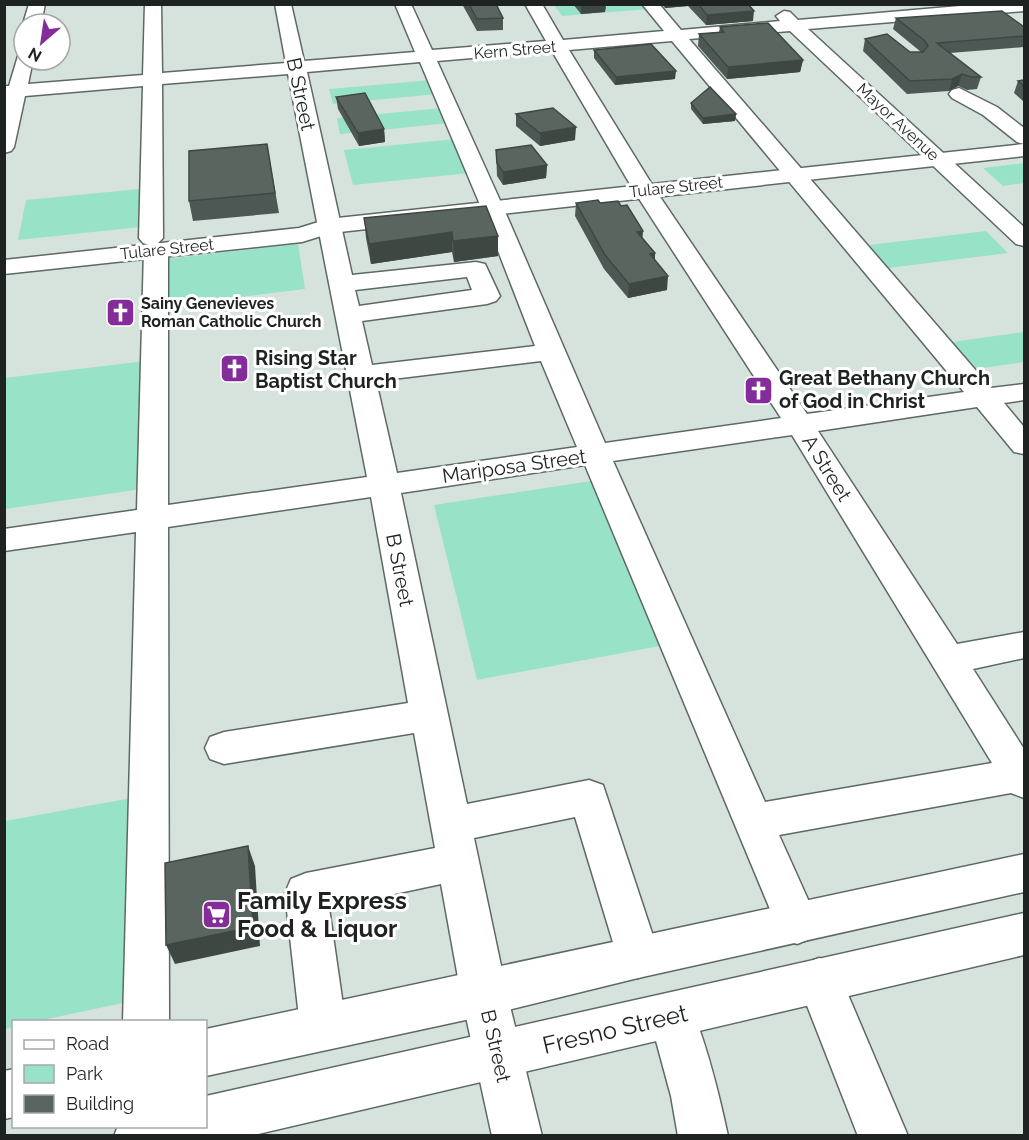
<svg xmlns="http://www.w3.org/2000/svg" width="1029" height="1140" viewBox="0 0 1029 1140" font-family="Raleway,sans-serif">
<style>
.green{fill:#98e3c7}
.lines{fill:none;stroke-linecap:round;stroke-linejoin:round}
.minor-casing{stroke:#5e6864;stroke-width:3}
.major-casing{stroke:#5e6864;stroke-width:3}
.minor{fill:#fff;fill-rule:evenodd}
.major{fill:#fff;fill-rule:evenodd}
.wall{fill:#4d5753}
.shaded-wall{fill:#3f4743}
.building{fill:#5a6560;stroke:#3f4743;stroke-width:1.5}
.labels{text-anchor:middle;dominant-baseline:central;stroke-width:6;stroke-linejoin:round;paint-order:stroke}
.far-street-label{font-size:16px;fill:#1e2321;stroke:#fff}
.far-poi-label{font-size:16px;font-weight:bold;fill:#1e2321;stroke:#fff;text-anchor:start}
.street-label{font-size:20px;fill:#1e2321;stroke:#fff}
.poi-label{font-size:20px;font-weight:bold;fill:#1e2321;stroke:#fff;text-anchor:start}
.near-poi-label{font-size:24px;font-weight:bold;fill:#1e2321;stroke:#fff;text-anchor:start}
.near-street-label{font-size:24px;fill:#1e2321;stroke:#fff}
</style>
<rect width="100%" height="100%" fill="#d6e3dd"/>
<g class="green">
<polygon points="647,4 650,9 562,16 554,5"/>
<polygon points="431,80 437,94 333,104 329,89"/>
<polygon points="443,108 449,123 340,134 337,118"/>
<polygon points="456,139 470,173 353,185 344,150"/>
<polygon points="1024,163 1024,183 1003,186 983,168"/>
<polygon points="150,188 149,226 18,240 26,200"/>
<polygon points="986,231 1008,253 888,268 869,245"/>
<polygon points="298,244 305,289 166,306 166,259"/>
<polygon points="1024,332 1024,362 976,369 952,342"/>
<polygon points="145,361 142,489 5,509 4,378"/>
<polygon points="597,480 665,645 477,680 434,505"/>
<polygon points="137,797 132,1001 38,1021 14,1022 13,1027 5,1029 5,821"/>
</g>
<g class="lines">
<defs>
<g id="minor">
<polygon points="29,4 45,4 41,24 23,24"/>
<path d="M145,4H161L162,73L286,63L275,4H291L304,61L415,52L395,4H411L432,50L546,41L525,4H542L563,40L664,31L642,4H659L681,30L780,21L776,16L784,11L790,12L798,20L983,4H1024V11L808,29L1024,227V246L1016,244L790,31L689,39L991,388L1024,384V400L1004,403L1024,427V454L1014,452L977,407L818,431L957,644L1024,632V658L973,669L1024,749V798L1011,793L779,835L819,924L812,938L797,944L782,938L585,465L401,493L467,804L589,780L603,785L660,957L654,972L638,978L622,972L575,817L474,838L507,994L542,1136H492L461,994L441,884L329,908L346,1026L339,1042L323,1049L307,1042L300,1026L285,893L291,879L306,873L435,848L414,733L224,764L210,759L205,748L210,737L224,732L408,703L371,497L168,527L169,1022H123L136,532L4,551V529L137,510L144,250L149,245L143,243L139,238L143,86L25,96L14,147L11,151L4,153V86H9L18,56L24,55V60H33L28,84L143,75ZM672,41L964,392L807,414L656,191L569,50ZM552,51L634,191L781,418L605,443L503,207L437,61ZM420,62L481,207L535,346L372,365L362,321L487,304L496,301L500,296L485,264L476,262L352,275L307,72ZM288,74L367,477L168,505V250L164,245L158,243L163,238L162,84ZM467,277L472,290L359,306L355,290ZM541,361L577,447L397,473L376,381ZM792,435L992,763L765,802L613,461Z"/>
<polygon points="959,88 997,107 1024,128 1024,144 1017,142 983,115 952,98 949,94 952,90"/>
<polygon points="819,958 835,964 908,1136 858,1136 797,980 803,964"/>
<path d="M672,992L688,999C706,1042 718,1089 728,1136H678L671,1096L649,1015L656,999Z"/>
</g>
<g id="major">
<polygon points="1024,144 1024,156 331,233 302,242 4,274 4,260 299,228 328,219"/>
<polygon points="1024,854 1024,892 638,978 484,1016 206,1076 206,1029"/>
<polygon points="1024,913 1024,955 250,1136 114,1136 118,1126 206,1126 206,1096"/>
<polygon points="14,1069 14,1117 4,1119 4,1071"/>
</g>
</defs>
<use href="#minor" class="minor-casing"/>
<use href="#major" class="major-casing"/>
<use href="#minor" class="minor"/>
<use href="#major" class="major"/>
</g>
<g class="wall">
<polygon points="462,4 496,4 503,18 503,30 477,31"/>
<polygon points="573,4 606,4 605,12 581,14"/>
<polygon points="662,4 748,4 753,21 706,25 688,6 665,8"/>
<polygon points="896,18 1024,27 1024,47 950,53 981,77 977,89 967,90 958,86 949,91 907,94 863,51 865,39 910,52 921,52 893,29"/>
<polygon points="720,27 803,60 800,72 727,79 698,46 699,34 719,32"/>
<polygon points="594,50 675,79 615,85 594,58"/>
<polygon points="1024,80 1024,102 1014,93 1018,81"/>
<polygon points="336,97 384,129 385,142 359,146 338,109"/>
<polygon points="691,103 736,114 735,121 703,124 691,109"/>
<polygon points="516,114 575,140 540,146 516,126"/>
<polygon points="267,144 279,213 193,221 189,201"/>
<polygon points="496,150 547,165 546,178 503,185 497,176"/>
<polygon points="576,203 600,203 643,238 655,253 655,260 667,290 628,298 604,269 575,216"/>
<polygon points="364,218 498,236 498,256 454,262 452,252 371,264 366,238"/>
</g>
<g class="shaded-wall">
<polygon points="581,4 606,4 605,12 581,14"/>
<polygon points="666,4 688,4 688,6 665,8"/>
<polygon points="754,11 753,21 706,25 707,15"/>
<polygon points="803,60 800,72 727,79 728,67"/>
<polygon points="676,71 675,79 615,85 616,77"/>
<polygon points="962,74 958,86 949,91 952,79"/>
<polygon points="736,114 735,121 703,124 703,118"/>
<polygon points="576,127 575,140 540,146 540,133"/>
<polygon points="384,129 385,142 359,146 358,133"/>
<polygon points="547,165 546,178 503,185 503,172"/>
<polygon points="643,231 642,245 637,232"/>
<polygon points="452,232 452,252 371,264 369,244"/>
<polygon points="498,236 498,256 454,262 453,241"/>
<polygon points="655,253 654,267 650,254"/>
<polygon points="668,276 667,290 628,298 629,284"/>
<polygon points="248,846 255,866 260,946 175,964 166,945"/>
</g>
<g class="building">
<polygon points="469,4 496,4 503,18 477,19"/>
<polygon points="698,4 748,4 754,11 707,15"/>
<polygon points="1002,11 1024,27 1024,36 937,43 981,77 971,77 962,74 952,79 910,81 865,39 887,34 910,52 923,52 928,46 925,41 896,18"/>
<polygon points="768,23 803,60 728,67 699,34 724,32 720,27"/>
<polygon points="651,44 676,71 616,77 594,50"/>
<polygon points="1024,80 1024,86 1018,81"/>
<polygon points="710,87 736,114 703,118 691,103"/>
<polygon points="365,93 384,129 358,133 336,97"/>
<polygon points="553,108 576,127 540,133 516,114"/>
<polygon points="267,144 275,193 189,201 189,151"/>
<polygon points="531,145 547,165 503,172 497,163 496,150"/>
<polygon points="598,200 600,203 618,201 621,206 627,205 643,231 637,232 655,253 650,254 668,276 629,284 605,255 576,203"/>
<polygon points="486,206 498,236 453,241 452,232 369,244 364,218"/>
<polygon points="248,846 253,927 166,945 165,863"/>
</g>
<defs>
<symbol id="church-square" viewBox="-11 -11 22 22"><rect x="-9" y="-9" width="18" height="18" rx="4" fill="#842d9a" stroke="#fff"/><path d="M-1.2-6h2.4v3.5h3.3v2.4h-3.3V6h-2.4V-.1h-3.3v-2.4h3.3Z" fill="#fff"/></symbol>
<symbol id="supermarket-square" viewBox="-11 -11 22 22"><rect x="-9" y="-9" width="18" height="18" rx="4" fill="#842d9a" stroke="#fff"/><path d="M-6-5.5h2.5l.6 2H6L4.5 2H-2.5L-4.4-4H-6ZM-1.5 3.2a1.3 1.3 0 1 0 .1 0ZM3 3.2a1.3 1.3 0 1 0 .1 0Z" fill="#fff"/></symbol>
</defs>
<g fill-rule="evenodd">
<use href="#church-square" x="104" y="296" width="33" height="33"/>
<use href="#church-square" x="218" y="352" width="33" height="33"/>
<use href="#church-square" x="742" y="374" width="33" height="33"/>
<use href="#supermarket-square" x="200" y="898" width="33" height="33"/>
</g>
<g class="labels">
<g class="far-street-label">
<text transform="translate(515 50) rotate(-5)">Kern Street</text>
<text transform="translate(898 122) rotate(43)">Mayor Avenue</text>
<text transform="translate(676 187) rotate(-6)">Tulare Street</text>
<text transform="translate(167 249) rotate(-6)">Tulare Street</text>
</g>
<g class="far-poi-label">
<text x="141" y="303">Sainy Genevieves<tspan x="141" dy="18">Roman Catholic Church</tspan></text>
</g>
<g class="street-label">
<text transform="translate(301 94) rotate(78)">B Street</text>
<text transform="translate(514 466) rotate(-8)">Mariposa Street</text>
<text transform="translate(827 468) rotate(58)">A Street</text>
<text transform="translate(400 570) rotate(79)">B Street</text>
<text transform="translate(496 1046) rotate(77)">B Street</text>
</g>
<g class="poi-label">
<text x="255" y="358">Rising Star<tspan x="255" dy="23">Baptist Church</tspan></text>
<text x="779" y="378">Great Bethany Church<tspan x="779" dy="23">of God in Christ</tspan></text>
</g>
<g class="near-poi-label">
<text x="237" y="900">Family Express<tspan x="237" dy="28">Food &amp; Liquor</tspan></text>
</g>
<g class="near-street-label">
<text transform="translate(615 1029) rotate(-13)">Fresno Street</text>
</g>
</g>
<rect width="1029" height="1140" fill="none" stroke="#1e2321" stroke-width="12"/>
<rect x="12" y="1020" width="195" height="108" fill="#ffffff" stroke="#a5a7a6" stroke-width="1.5"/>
<rect x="24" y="1040" width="30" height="9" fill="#ffffff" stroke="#a5a7a6" stroke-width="1.5"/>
<text x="66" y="1050" font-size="18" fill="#1e2321">Road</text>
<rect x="24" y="1065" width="30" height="18" fill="#98e3c7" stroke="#a5a7a6" stroke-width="1.5"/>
<text x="66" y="1080" font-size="18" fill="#1e2321">Park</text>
<rect x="24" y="1095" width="30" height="18" fill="#5a6560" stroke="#a5a7a6" stroke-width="1.5"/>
<text x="66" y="1110" font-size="18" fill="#1e2321">Building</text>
<g transform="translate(42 42) rotate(209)"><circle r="28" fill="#ffffff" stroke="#a5a7a6" stroke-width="1.5"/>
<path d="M0-4.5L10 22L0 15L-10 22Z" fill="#842d9a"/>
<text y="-9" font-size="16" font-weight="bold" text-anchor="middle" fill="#1e2321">N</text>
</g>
</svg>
